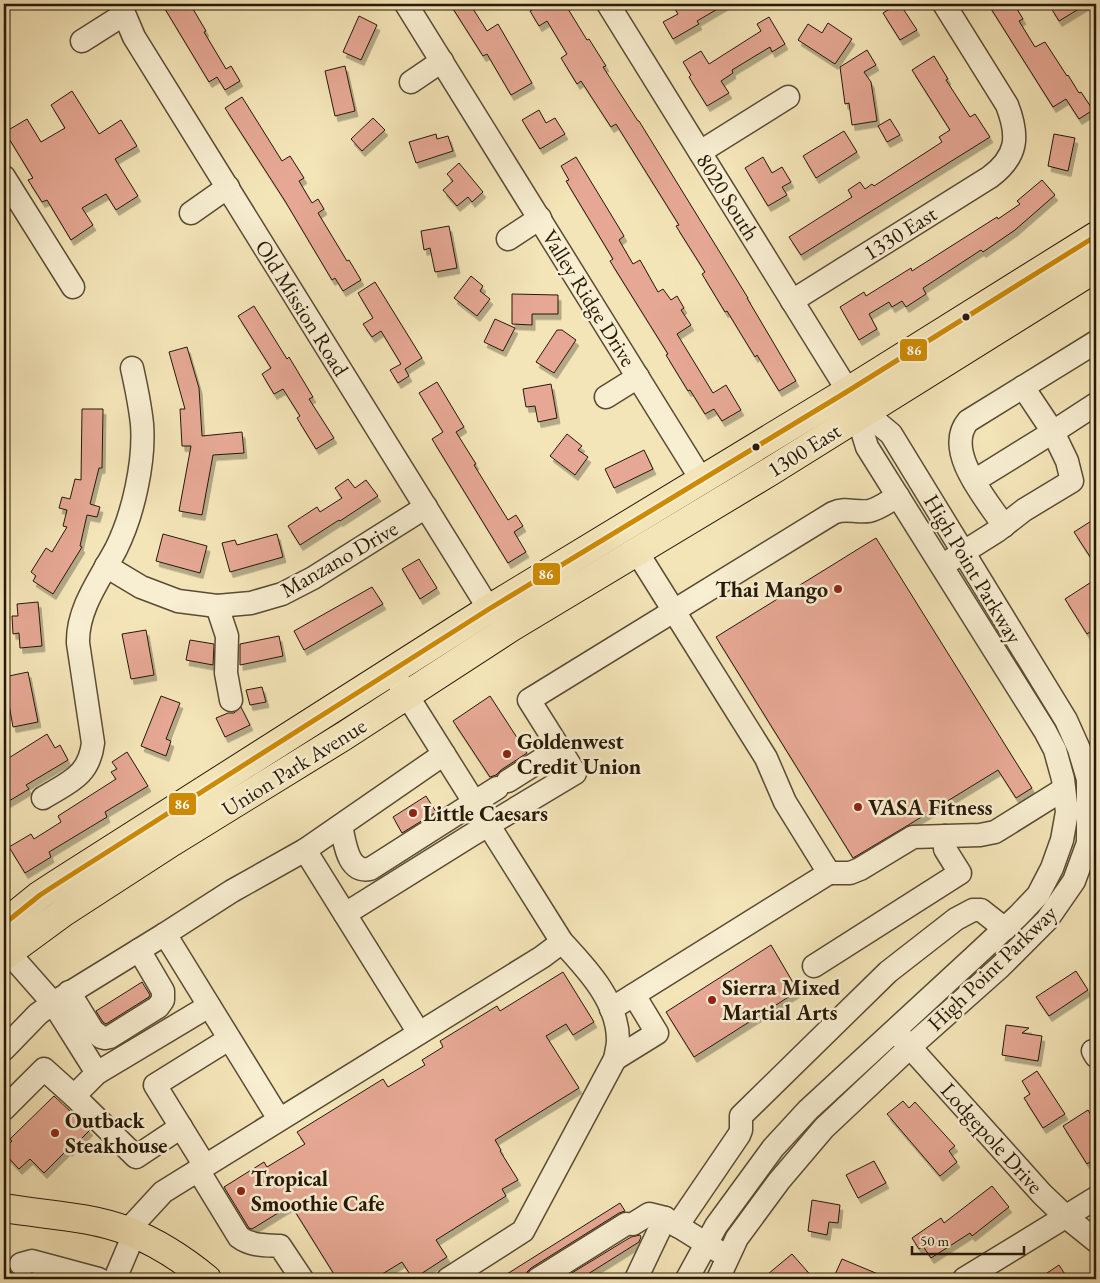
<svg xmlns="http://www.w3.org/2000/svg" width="1100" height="1283" viewBox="0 0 1100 1283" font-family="'EB Garamond',serif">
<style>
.building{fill:#e6a894;stroke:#261908;filter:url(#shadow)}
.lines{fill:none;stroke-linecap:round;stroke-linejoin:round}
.minor-casing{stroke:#5a4c34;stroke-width:25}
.major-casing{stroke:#261908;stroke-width:30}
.minor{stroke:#f8eed1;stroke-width:22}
.major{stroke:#f4e5b8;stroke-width:28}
.bus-1-casing{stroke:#f8eed1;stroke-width:9}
.bus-1{stroke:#cd8a02;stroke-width:5}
.bus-dot{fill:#261908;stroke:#f8eed1;stroke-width:2}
.poi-dot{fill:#8f2418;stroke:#f8eed1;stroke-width:2}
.labels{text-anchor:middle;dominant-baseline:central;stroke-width:5;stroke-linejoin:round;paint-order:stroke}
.street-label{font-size:22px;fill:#261908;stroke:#f8eed1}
.poi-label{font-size:22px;font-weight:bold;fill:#261908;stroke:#f8eed1;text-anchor:start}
.line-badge{stroke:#f8eed1;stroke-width:2}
.badge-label{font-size:14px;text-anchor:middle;font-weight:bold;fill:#fff}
</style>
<defs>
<filter id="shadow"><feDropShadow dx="3" dy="5.5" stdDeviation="0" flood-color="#0004"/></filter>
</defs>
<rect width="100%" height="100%" fill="#f4e5b8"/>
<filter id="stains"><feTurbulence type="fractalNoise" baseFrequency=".004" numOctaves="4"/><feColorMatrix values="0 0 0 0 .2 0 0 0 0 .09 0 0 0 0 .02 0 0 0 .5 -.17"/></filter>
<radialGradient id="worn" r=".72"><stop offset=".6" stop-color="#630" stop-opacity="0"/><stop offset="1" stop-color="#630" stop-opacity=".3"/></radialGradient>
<g class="building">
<polygon points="162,4 190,4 206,31 204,32 226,69 231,66 240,81 225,90 217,77 209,82"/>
<polygon points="450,4 470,4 487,31 498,24 532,83 511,95 487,54 483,56"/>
<polygon points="529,4 565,4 587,40 589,39 606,66 603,67 638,121 639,121 748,298 747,298 796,381 779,391 757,355 755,357 727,311 725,312 702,274 705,272 676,226 679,225 616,124 611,127 581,81 577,84 561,58 567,54 547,21 539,26 530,11 532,10"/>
<polygon points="672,4 726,4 697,21 699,24 673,39 663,22 678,14"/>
<polygon points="898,4 900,4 917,30 900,40 883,13"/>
<polygon points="988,4 1014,4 1023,19 1019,21 1035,47 1045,42 1067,76 1068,75 1079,93 1081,92 1093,110 1079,119 1066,99 1053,107"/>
<polygon points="1058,4 1087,4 1059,21 1051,8"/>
<polygon points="359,16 377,25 361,60 343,52"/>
<polygon points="769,17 785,44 772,52 770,47 732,70 733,73 721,81 729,93 707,106 689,77 691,75 683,62 701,51 709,64 761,31 757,24"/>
<polygon points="828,23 852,39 835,64 798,40 808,24 822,33"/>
<polygon points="867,50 876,65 864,72 871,82 877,121 852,125 849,103 845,104 840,67"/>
<polygon points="934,56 948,79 946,80 970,117 975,114 990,137 801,255 789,237 852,197 848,190 860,182 865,189 872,184 874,186 942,142 939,137 950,130 912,70"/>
<polygon points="345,66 355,111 335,116 325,71"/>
<polygon points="72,91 99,134 121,120 137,146 115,159 138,196 116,210 106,194 82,208 93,225 71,240 47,200 42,202 28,180 33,178 5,132 27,119 41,142 65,128 51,105"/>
<polygon points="242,97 282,161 290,156 304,178 299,181 312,203 318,199 324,209 318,213 347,261 349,260 361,280 343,291 335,278 332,280 285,201 225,108"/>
<polygon points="539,110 546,123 555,118 565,134 540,149 522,120"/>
<polygon points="373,118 385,130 362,151 351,139"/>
<polygon points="890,119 900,135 887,142 878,126"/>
<polygon points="844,131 857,152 816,178 803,156"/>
<polygon points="436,134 437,139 448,136 453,151 416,163 409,142"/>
<polygon points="1054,134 1075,138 1068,171 1048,166"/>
<polygon points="576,157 624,236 619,240 633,264 640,260 658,292 663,289 671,300 677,296 684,308 681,310 691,325 677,334 713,393 726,385 741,410 722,421 714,409 705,414 690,390 688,391 666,355 668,354 610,261 613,259 566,181 569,180 561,166"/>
<polygon points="763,157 772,173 782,167 791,182 782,187 787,195 768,206 745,168"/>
<polygon points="459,163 483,192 472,202 468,197 457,206 443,190 453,181 447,174"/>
<polygon points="1042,180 1055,195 1015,230 983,252 981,250 923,288 926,294 906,307 902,301 892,307 889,302 869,314 877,329 859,340 840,307 864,292 866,296 911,268 912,271 997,217 998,219 1020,204 1017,201"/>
<polygon points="449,226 457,268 435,272 430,248 424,250 421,231"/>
<polygon points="471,276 483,286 480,291 490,299 477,316 454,298"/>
<polygon points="375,282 422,358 405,369 409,376 398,383 390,370 401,364 381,331 372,337 363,324 373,318 358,293"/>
<polygon points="512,294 558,295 558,314 532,314 532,325 512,324"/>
<polygon points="254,306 287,359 289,357 313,397 309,399 334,438 316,449 297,418 300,416 283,389 274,394 262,374 271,368 238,316"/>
<polygon points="495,319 515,328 503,351 484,342"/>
<polygon points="557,330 562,330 576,340 554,373 536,362"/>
<polygon points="187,347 199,388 202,436 242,432 244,453 213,455 202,515 179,511 191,446 182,446 180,409 185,409 169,352"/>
<polygon points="437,382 464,427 456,432 476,464 474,465 508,520 516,515 523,526 514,532 526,552 508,563 432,439 443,432 419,393"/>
<polygon points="551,384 557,418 538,422 535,406 526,407 523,389"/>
<polygon points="82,409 103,409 102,468 99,468 90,504 100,507 97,517 87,515 80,546 82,547 53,594 33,581 36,576 31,572 46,548 52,552 67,527 63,526 67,510 59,508 62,497 70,499 75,479 81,480"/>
<polygon points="567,434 582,446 578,450 588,457 575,475 550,456"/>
<polygon points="644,450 653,469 614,488 605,469"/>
<polygon points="348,479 355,488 366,480 378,496 340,521 339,520 300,545 288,526 317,507 320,512 342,498 335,488"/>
<polygon points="1096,518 1096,566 1074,532"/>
<polygon points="163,534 207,546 200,573 156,561"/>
<polygon points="277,534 283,557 230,572 222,543 235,540 237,545"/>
<polygon points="876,538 1032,788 1016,798 998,770 910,824 853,858 716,637"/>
<polygon points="419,559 437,588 420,599 402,569"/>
<polygon points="1096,579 1096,628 1087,634 1065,599"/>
<polygon points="372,587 383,604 304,650 294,631"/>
<polygon points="38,602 42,646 20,648 19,633 13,634 12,616 18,616 17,604"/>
<polygon points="146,630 154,675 131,679 122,634"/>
<polygon points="279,636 283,656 240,665 240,644"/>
<polygon points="190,640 214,644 213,665 186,660"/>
<polygon points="28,672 38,722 13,727 4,677"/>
<polygon points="262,687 266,702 250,705 246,690"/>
<polygon points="161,696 180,703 166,739 171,741 166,756 141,746"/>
<polygon points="490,696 527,753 501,770 496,775 490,777 453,721"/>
<polygon points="241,707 250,725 225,737 216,718 228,713 234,713"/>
<polygon points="47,734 55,748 60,745 68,760 26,785 29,789 4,804 4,761"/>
<polygon points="127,752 148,786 105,812 107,817 49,852 51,857 25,873 9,847 31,834 34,839 61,822 58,816 116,779 111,772 117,769 112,762"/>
<polygon points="426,796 436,812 402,833 393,817"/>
<polygon points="771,945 798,991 694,1057 666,1012"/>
<polygon points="1076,971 1088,990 1049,1016 1036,997"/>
<polygon points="563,972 594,1022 573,1035 566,1024 546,1036 579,1088 495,1140 501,1150 500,1151 518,1180 502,1189 506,1196 436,1240 447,1257 413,1279 402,1262 374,1279 337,1279 291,1205 252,1229 249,1228 224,1187 264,1162 267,1167 305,1144 297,1132 383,1079 388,1087 425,1065 422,1060 443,1047 440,1041 497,1006 500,1011"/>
<polygon points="142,982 150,995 149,997 106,1024 103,1022 96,1011"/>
<polygon points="1006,1025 1029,1028 1022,1033 1042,1036 1038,1061 1002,1055"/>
<polygon points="1037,1071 1065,1114 1043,1128 1024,1098 1030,1094 1022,1081"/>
<polygon points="54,1096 90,1130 69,1151 68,1149 44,1173 30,1159 19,1169 4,1153 4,1149 12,1141 10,1139"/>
<polygon points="903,1101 909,1108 915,1102 955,1146 949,1151 957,1162 940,1176 887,1114"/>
<polygon points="1088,1110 1096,1123 1096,1158 1087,1164 1063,1126"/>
<polygon points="874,1161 886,1183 858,1198 846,1175"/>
<polygon points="992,1186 1009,1207 972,1236 970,1233 931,1258 923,1246 919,1249 912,1238 941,1218 944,1223"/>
<polygon points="812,1200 840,1205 838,1223 829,1222 827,1235 808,1231"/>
<polygon points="620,1203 625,1211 619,1213 531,1268 527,1272 525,1279 499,1279"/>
<polygon points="640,1235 641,1237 639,1242 580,1279 562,1279 631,1237"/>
<polygon points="792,1254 814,1279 762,1279"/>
<polygon points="9,1259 8,1267 12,1274 18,1277 28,1276 30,1279 4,1279 4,1262"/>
<polygon points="842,1259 890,1279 833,1279"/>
<polygon points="1059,1265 1068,1279 1038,1279"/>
</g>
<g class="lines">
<defs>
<g id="minor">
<polyline points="120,4 134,37 489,609"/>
<polyline points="406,4 701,479"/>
<polyline points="608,4 848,391 862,414 863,434 867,447 1045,731 1055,750 1063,779 1067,812 1062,840 1052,868 1038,895 1018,916 973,958 808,1110 773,1148 716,1226 687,1279"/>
<polyline points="82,41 123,15"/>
<polyline points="411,82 442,61"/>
<polyline points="700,152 788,97"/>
<polyline points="4,177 73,287"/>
<polyline points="191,213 228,187"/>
<polyline points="508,239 540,218"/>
<path d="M792,301L990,177C1018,156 1019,136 1007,105L944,4"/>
<polyline points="606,397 638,377"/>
<polyline points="974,481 1053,432 1023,387"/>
<path d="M1004,526C987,500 943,451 968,421L1096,342"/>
<polyline points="951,560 997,531 1024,510 1072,481 1067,461 1053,432 1096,404"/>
<polyline points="106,566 141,587 178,601 217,606 251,603 282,594 313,578 426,507"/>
<polyline points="217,606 227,636 226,673 231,700"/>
<path d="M398,681L562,942C586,968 618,1001 618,1040C618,1046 616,1053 615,1059L523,1231L448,1279"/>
<polyline points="508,781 560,748"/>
<path d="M43,798C69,782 89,776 93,743L78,643C77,609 100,579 116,549C133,515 145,462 142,424C140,405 136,386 132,368"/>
<path d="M341,826C345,842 347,873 370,869L497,788"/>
<polyline points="305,850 419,1033"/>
<polyline points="829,873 850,873 860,869 913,837 980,835 995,832 1064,789"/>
<path d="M345,914L470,836L575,773L529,700L833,513C845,507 856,513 869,511C879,509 889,501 898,496"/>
<polyline points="165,934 232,891 305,850 444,754"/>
<polyline points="8,952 53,1003 97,1073"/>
<polyline points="814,966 960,873 945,849 945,836"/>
<polyline points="69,992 93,1031 101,1037 105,1038 110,1037 158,1007 163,1000 163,991 139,950"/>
<polyline points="611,1009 829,873 785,802 766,758 637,552"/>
<polyline points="900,1036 1042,1194 1065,1216 1096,1241"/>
<polyline points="4,1049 38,1014 53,1003 165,934 279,1119"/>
<polyline points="1093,1051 1096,1056"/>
<polyline points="615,1059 657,1033 634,995"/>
<polyline points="74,1096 97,1073 209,1006"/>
<polyline points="4,1109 44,1069 74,1096 136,1157 181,1127"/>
<polyline points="205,1166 155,1085 229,1039"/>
<path d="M198,1170L239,1237C251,1246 265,1245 280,1246L302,1279"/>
<polyline points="633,1224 649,1214 665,1218"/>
<polyline points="677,1226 739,1135 741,1130 741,1116 888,972 956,919 973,910 981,910 1005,929"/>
<polyline points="127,1231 163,1192 542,957 562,942"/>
<polyline points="21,1264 32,1261 99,1279"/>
<polyline points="115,1279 134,1234"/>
<polyline points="538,1279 626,1224"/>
<polyline points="636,1279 665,1218 718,1251"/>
<polyline points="718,1279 737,1238 779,1181 824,1128 910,1047 1000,967 1047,920 1074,881 1088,843 1088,779 1079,749 1066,720 891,434 879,424 862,414"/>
<polyline points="964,1279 1096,1198"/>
</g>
<g id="major">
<polyline points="4,924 40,895 60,882 489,609 848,391 1096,236"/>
<polyline points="4,956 64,912 172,842 344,736 510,628 771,471 1096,268"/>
<path d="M4,1208C45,1215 89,1216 128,1231C156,1242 184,1260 207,1279"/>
</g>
</defs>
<use href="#minor" class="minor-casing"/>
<use href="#major" class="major-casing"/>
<use href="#minor" class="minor"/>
<use href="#major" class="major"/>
<defs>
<polyline id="bus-1" points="4,924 40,895 60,882 489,609 848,391 1096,236"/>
</defs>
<use href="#bus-1" class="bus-1-casing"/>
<use href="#bus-1" class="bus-1"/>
</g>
<g class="bus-dot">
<circle cx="966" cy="317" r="4.5"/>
<circle cx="756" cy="447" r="4.5"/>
</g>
<g class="poi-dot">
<circle cx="838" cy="589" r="5"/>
<circle cx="507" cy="754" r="5"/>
<circle cx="858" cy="807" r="5"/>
<circle cx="413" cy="813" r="5"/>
<circle cx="712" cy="1000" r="5"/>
<circle cx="55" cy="1133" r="5"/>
<circle cx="241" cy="1191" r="5"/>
</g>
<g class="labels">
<g class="street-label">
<text transform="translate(728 197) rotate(58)">8020 South</text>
<text transform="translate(900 233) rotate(-32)">1330 East</text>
<text transform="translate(589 298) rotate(58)">Valley Ridge Drive</text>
<text transform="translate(302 308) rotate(58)">Old Mission Road</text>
<text transform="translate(804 450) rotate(-32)">1300 East</text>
<text transform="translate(339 559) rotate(-30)">Manzano Drive</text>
<text transform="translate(973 569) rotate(59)">High Point Parkway</text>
<text transform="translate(294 767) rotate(-32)">Union Park Avenue</text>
<text transform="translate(992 968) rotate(-44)">High Point Parkway</text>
<text transform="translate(992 1138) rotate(48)">Lodgepole Drive</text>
</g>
<g class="poi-label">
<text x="828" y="589" text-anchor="end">Thai Mango</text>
<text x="517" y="741">Goldenwest<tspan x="517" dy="25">Credit Union</tspan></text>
<text x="868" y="807">VASA Fitness</text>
<text x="423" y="813">Little Caesars</text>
<text x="722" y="987">Sierra Mixed<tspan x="722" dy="25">Martial Arts</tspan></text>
<text x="65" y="1120">Outback<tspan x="65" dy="25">Steakhouse</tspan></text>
<text x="251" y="1178">Tropical<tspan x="251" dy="25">Smoothie Cafe</tspan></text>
</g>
</g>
<g class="line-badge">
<rect x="899" y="338" width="29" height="24" rx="5" fill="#cd8a02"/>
<rect x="532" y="562" width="29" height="24" rx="5" fill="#cd8a02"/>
<rect x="168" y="792" width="29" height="24" rx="5" fill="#cd8a02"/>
</g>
<g class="badge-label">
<text x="914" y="355">86</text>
<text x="546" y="579">86</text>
<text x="182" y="809">86</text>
</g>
<rect width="1100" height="1283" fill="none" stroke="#f4e5b8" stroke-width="20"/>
<rect x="5" y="5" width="1090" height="1273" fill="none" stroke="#261908" stroke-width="2.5"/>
<rect x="10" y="10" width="1080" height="1263" fill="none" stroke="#261908"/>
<path d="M912 1246v8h112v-8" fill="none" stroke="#261908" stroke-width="2.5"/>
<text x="920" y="1246" font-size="15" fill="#261908" stroke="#f8eed1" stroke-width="4" paint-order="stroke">50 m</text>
<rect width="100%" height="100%" filter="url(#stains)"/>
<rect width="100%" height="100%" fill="url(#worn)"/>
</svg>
